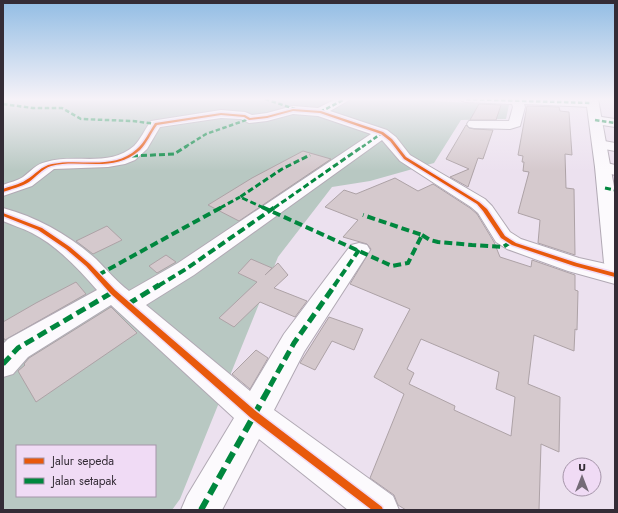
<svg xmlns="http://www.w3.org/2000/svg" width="618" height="513" viewBox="0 0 618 513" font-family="Jost,sans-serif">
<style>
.forest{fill:#b8c8c2;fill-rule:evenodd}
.building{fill:#d5c9cd;stroke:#ada2a6;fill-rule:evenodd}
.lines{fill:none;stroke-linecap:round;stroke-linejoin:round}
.minor-casing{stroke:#b1a9b4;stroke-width:2}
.highway-casing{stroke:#b1a9b4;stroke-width:2}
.minor{fill:#fcfafd;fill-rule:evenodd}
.highway{fill:#fcfafd;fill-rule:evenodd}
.quiet-far4{stroke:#00873e;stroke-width:2.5;stroke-dasharray:4.5 2.5;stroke-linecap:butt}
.quiet-far3{stroke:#00873e;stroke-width:3;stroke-dasharray:6 3;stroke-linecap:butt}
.quiet-far2{stroke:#00873e;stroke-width:4;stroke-dasharray:8 4;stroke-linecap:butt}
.quiet-far1{stroke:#00873e;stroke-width:5;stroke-dasharray:10 5;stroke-linecap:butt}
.quiet{stroke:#00873e;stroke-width:6;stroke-dasharray:12 6;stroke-linecap:butt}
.cycleway-casing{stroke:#f0dbf5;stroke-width:3}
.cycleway{fill:#e8590c;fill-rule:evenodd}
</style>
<rect width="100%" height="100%" fill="#ece1ef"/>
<path class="forest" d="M3,99H434V101L509,105L506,119L461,120L434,163L370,181L332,187L278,257L180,499L172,510H3ZM17,446H155V496H17Z"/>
<g class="building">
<polygon points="479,104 501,105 496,120 470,120"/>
<polygon points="527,106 559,107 560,111 569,112 572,155 565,154 566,188 574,189 575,255 538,243 540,220 518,213 529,172 523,171 524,162 522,162 523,156 518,155"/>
<polygon points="466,125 469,128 474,129 493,130 483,159 478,158 468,187 450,177 469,169 446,159"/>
<polygon points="303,151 331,159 239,221 208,205 252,178"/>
<path d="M395,178L418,191L433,184L470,208L477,214L494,242L500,257L531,267L532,260L575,275V290L578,291L577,330L575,329L574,351L534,335L528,384L560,397L559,452L541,444L539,510H406L398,505L394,495L370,478L404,394L374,377L410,309L350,284L371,249L367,244L343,237L358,220L325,207L344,190L356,194ZM421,339L499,372L496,389L515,397L511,436L454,410L455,406L409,384L414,373L407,369Z"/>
<polygon points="107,226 122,240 93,254 76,241"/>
<polygon points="166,255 176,262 157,273 149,266"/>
<polygon points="251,259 272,268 265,275 278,263 288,275 274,288 307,301 295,317 260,302 234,327 219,318 257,282 238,273"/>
<polygon points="76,282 86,294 5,340 3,337 3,322 36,303"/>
<polygon points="111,307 137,333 36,402 18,371 25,365 24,364 29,358"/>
<polygon points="329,317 363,329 354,350 332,341 315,370 300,363"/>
<polygon points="256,350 268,358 250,389 232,374"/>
</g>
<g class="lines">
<defs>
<g id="minor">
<path d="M336,99H351L330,111L387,130L396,137L410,155L485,199L492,206L510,232L521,239L579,258L615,266V284L568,271L507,249L496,242L478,213L471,207L400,161L382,140L194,275L146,305L250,391L284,334L351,245L359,243L367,245L370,250L304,352L274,410L393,496L399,510H348L259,439L222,510H181L187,496L234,418L111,305L28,357L13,374L3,377V344L8,339L97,290C79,269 56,245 32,233C22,228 12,225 3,221V208C37,217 70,236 96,259C107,270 117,282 129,291L178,263L371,134L318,116L293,114L267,121L249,123L241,119L221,118L160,127L147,149L135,160L125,164L108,167L54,169L32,186L3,196V185C10,182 17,181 23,177C31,171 36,164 46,162C75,153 109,168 134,146C141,139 145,129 151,121L221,110L245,112L252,115L267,113L293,106L318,108Z"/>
<polygon points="460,99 577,99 596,101 598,103 596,105 592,107 524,104 525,107 520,126 510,129 474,128 469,127 467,124 469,121 509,121 513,107 512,104 466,102 462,101"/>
<polygon points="595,116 615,119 615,127 590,123 589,120 590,117"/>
<polygon points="599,140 615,143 615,151 594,147 592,144 594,141"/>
<polygon points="603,162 615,165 615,175 597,170 595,167 597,164"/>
</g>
<polygon id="highway" points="586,99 598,99 615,192 615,271 607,269 604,263 595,167"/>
</defs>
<use href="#minor" class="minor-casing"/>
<use href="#highway" class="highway-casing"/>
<use href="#minor" class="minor"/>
<use href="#highway" class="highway"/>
<g class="quiet-far4">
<polyline points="265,99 295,109"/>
<polyline points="466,99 592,103"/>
<polyline points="3,104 33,108 62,108 81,119 133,121 156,124"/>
<polyline points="320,112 345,99"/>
<polyline points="595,120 615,123"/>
<polyline points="185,147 206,134 249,119"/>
<polyline points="362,147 382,133"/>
</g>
<g class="quiet-far3">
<polyline points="132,156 174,154 187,146"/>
<polyline points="605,188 615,190"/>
<polyline points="220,208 240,197"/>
<polyline points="264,208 240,197 282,169 310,155"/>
<polyline points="274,208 363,146"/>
</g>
<g class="quiet-far2">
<polyline points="262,207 392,266 408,263 422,235 363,215"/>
<polyline points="422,235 430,240 438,242 472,245 503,247 511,242"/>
<polyline points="98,275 222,207"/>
<polyline points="158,286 186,269 275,207"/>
<polyline points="334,286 359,250"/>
</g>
<g class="quiet-far1">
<polyline points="128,304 159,285"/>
<polyline points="3,364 18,348 113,292"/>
<polyline points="270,386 294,343 335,285"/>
</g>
<polyline class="quiet" points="201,510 271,385"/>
<defs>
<g id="cycleway">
<path d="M293,109L321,111L383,132L392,139L406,157L479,202L487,209L505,236L516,243L577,263L615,273V277L574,266L512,245L501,238L483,211L477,204L404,159L390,141L381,134L320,113L293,111L267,118L249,120L244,117L221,115L157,125C151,133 147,143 140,150C113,174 81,158 51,166C42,169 36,177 29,182C21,187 11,189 3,192V189C10,186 19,185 26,180C35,175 41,166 52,164C81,158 113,171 137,149C145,142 149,132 155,123L221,113L245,115L250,118L267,116Z"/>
<polygon points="3,213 42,228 70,247 90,264 115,290 257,412 382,507 383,510 372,510 251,418 111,294 86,266 66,249 38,230 3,216"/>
</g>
</defs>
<use href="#cycleway" class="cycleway-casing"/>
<use href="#cycleway" class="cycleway"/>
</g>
<linearGradient id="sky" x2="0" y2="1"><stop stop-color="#92bde4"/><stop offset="0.58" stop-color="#f6f2f8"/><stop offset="1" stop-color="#f6f2f8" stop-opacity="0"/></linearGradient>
<rect width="618" height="171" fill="url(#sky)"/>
<rect width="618" height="513" fill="none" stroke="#342c36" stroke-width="8"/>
<rect x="16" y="445" width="140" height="52" fill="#f0dbf5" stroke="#a595a9"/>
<rect x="24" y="458" width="20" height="6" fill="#e8590c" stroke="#a595a9"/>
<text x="52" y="465" font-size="12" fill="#342c36">Jalur sepeda</text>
<rect x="24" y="478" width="20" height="6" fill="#00873e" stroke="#a595a9"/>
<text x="52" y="485" font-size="12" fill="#342c36">Jalan setapak</text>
<g transform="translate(582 477)"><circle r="19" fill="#f0dbf5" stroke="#a595a9"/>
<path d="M0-3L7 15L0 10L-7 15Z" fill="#746b77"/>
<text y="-6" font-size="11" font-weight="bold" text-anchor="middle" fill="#342c36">U</text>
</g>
</svg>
